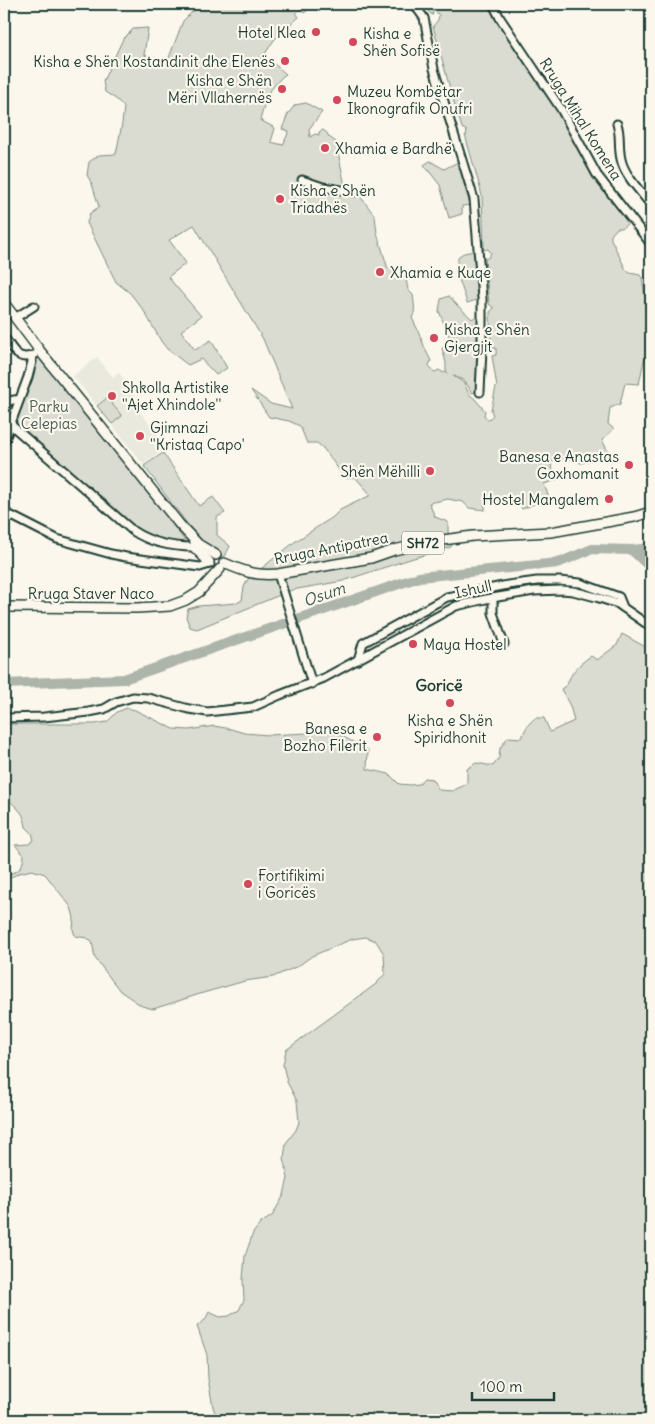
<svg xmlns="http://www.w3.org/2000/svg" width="655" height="1424" viewBox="0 0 655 1424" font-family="Delius,sans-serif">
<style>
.built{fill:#eae9de}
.green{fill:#dbdcd1;stroke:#7d8c82}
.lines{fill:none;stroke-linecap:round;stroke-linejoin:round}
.river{stroke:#adb4aa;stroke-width:10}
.minor-casing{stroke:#1f3d34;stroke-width:11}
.major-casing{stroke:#1f3d34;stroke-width:12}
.minor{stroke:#fbf7ec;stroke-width:7}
.major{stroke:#fbf7ec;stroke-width:9}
.poi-dot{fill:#d1495b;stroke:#fbf7ec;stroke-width:2}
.labels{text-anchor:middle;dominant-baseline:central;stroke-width:4.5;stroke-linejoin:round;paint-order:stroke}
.shield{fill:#fbf7ec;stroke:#61756b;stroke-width:1}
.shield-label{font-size:14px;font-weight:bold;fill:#1f3d34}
.poi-label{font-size:15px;fill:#1f3d34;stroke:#fbf7ec;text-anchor:start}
.street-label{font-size:15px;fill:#1f3d34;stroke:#fbf7ec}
.park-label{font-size:15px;fill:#455d53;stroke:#fbf7ec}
.water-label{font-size:16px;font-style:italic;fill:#425b52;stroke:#fbf7ec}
.neighbourhood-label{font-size:16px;font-weight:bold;fill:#1f3d34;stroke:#fbf7ec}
</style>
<rect width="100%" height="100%" fill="#fbf7ec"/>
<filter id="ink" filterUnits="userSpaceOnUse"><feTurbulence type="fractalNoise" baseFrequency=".02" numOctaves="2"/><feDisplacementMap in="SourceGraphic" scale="10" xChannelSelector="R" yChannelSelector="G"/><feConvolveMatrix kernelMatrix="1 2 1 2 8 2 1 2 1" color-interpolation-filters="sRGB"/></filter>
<g filter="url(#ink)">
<polygon class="built" points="97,357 113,377 119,373 130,386 129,388 140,404 136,407 167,446 144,465 73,376"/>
<g class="green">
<path d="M200,4H315L304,13L300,9L296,13L299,17L274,40L261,60L270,68L274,64L286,74C278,79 271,91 264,98L266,99L260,120L275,128L271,142L283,145L289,131L282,129L288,114L295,105L306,103L322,112L309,129L310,137L315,134L319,135V132L323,130L327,133L329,137L336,142L346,191L357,192L375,216L377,233L388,269H391L394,276L405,273L408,290L413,295C414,303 416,312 412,318C420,332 423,347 431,361L429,365L431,370L435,372L439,370L442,372L448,373L446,371V363L442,348L452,344L439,311L441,299L449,296L457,305L472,319L481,313L478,391L472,393L465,381L452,375L464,383L469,394L475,399L485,411L484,415L487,419H489L493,415L491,410L496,387H497L492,356L496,355V348H491L490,312L494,308L489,304L485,259L489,257L491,253L488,249L483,250V247L484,246L482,196L479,184L465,135L466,136L467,131L462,128L452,96L433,26L438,20L439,15L435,11L432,13L433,15H432L427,10V8L426,9L419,4H492L570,128L586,163L596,181L628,218L627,224L622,228H617L611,235V239L626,270L630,273L640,275L642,278L645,296L651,299V359L644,360L639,384L625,383L620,404L610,408L608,424L614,429L602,440L610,455L581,463L566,458L550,462L557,480L544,484L549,498L522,509L518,500L485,501V510L469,508L463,502L448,499L429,503L435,517L448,522V532L453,542L451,547L407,560L343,581L292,590L197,629L190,627L186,617L188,609L198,606L237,603L242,600L244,587L248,579L296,541L333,517L340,510L371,495L355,477L345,478L323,448L317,443H307L300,426L289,421L269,417L251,390L271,404L292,409L263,339L194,225L169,240L186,263L168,277L201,316L181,331L195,350L211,340L227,368L216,375L201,359L188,365L167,349L161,341L144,311L130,293L116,282L87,223L90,213L99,207L92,184L87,175L89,162L99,155L116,154L122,124L124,107L116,99L105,92L103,81L123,39L133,29L148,28L144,55L167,63L183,21Z"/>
<polygon points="430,161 444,169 458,162 470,205 462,206 462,214 449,218 440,185 424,165"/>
<path d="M474,251L480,299L467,303C464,291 449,262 462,254C465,252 471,252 474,251Z"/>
<polygon points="39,354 146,486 147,491 188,545 176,544 143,534 127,523 96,494 13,423 34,358"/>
<polygon points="107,398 122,416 112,424 97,406"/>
<polygon points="163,453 199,506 213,497 225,513 217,517 217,535 230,546 224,558 197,537 144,466"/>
<path d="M622,634L651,650V1420H218L213,1407L208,1379L207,1355L197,1326L205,1320L209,1312L220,1317L229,1316L239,1310L244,1300L243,1279L245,1256L253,1233L261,1223L272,1216L284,1195L288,1178L284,1158L286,1143L296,1130L299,1122L297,1101L287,1082L283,1065L286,1050L376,984L385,974L384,954L376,941L366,937L352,939L312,956L298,966L273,977L245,981L203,993L153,1009L142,1006L120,991L95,958L92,941L87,938L75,936L73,929L74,918L71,907L45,874L32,870L19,873L4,881V875C17,873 23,869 24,855L15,845L29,844L34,840L32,833L26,827C24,813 20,811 10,801H4V724H95L107,722L117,712L127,708L135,710L174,729L189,730L214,726L231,729L244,733L269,735L326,732L338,734L368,750L367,769L389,774L399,784L410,785L419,784L424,778L432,779L439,790L452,791L467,784V769L476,763L493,766L499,758L500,748L508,737L521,738L528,725L535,718H544L550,732L574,721L570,706L561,689L567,685C571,672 579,664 591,656L597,660L617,645Z"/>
</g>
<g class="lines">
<g class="river">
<polyline points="632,550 651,548"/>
<polyline points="4,684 124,679 419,577 558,563 592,549 632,550 651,568"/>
</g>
<defs>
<g id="minor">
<polyline points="414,4 424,18 434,69 474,199 482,298 482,349 480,392"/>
<polyline points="493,4 500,18 561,109 597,175 651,244"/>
<path d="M617,124C621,135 618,147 621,159C624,175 641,192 651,205"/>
<polyline points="302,180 323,187 354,192"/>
<polyline points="15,318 34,306"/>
<path d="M4,337C13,349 17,362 34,355"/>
<path d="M4,405C8,401 13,399 19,400"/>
<path d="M10,424L133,531C151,543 173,547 194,547"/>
<polyline points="4,442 28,377 32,362 32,356"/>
<polyline points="4,512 57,539 111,554 126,557 200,567 210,564"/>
<polyline points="278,574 312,684"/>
<polyline points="493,598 493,613 504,644"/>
<polyline points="358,660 363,643 447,597 508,585 537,581 559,581 580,583 619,597 623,607"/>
<polyline points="4,718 44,717 89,712 104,709 116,702 133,697 148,698 189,709 207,712 253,707 280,695 324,678 456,606 486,599 534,591 562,590 573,591 596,597 618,604 651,627"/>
</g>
<g id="major">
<polyline points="4,303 40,351 180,525 198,544 216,555"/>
<polyline points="194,547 209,562"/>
<path d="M224,563C245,572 256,576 278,574L371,558L394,550L435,541L473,536L551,532L634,517L651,512"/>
<polyline points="4,607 137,608 170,606 186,600 199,592 220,569"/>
</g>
</defs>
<use href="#minor" class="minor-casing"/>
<use href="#major" class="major-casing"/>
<use href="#minor" class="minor"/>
<use href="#major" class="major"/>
</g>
</g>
<g class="poi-dot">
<circle cx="316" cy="32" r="5"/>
<circle cx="353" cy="42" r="5"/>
<circle cx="285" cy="61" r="5"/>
<circle cx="282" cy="89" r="5"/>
<circle cx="337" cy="100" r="5"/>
<circle cx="325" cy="148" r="5"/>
<circle cx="280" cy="199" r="5"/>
<circle cx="380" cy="272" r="5"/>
<circle cx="434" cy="338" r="5"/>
<circle cx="112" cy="396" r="5"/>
<circle cx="140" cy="436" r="5"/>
<circle cx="629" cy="465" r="5"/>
<circle cx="430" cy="471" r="5"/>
<circle cx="609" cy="499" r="5"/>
<circle cx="413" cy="644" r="5"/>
<circle cx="450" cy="703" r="5"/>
<circle cx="377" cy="737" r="5"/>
<circle cx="248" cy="884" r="5"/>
</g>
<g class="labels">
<rect class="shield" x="402" y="531.5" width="42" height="23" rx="4"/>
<g class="shield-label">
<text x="423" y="543">SH72</text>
</g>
<g class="poi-label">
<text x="306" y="32" text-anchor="end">Hotel Klea</text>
<text x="363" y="33">Kisha e<tspan x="363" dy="17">Shën Sofisë</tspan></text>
<text x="275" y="61" text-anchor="end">Kisha e Shën Kostandinit dhe Elenës</text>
<text x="272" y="80" text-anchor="end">Kisha e Shën<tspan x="272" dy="17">Mëri Vllahernës</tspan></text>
<text x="347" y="91">Muzeu Kombëtar<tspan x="347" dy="17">Ikonografik Onufri</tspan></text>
<text x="335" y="148">Xhamia e Bardhë</text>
<text x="290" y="190">Kisha e Shën<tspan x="290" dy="17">Triadhës</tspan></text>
<text x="390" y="272">Xhamia e Kuqe</text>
<text x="444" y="329">Kisha e Shën<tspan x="444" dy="17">Gjergjit</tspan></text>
<text x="122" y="387">Shkolla Artistike<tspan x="122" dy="17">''Ajet Xhindole''</tspan></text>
<text x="150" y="427">Gjimnazi<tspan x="150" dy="17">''Kristaq Capo'</tspan></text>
<text x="619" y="456" text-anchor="end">Banesa e Anastas<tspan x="619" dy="17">Goxhomanit</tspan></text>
<text x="420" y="471" text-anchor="end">Shën Mëhilli</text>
<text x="599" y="499" text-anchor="end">Hostel Mangalem</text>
<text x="423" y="644">Maya Hostel</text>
<text x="450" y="720" text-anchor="middle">Kisha e Shën<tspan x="450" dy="17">Spiridhonit</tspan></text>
<text x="367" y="728" text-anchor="end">Banesa e<tspan x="367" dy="17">Bozho Filerit</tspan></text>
<text x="258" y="875">Fortifikimi<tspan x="258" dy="17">i Goricës</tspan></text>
</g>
<g class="street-label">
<text transform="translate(581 119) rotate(58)">Rruga Mihal Komena</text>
<text transform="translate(331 548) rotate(-11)">Rruga Antipatrea</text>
<text transform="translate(473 589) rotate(-13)">Ishull</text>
<text x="91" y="593">Rruga Staver Naco</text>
</g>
<g class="park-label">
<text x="49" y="406">Parku<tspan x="49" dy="17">Celepias</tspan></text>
</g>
<g class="water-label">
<text transform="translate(324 594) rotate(-19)">Osum</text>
</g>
<g class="neighbourhood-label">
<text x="439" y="685">Goricë</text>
</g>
</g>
<rect width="655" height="1424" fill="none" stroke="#fbf7ec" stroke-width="20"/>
<rect x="10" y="10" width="635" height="1404" fill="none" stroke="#1f3d34" stroke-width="2" filter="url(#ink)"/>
<path d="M472 1392v8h82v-8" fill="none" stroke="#1f3d34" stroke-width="2.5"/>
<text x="480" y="1392" font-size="15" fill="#1f3d34" stroke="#fbf7ec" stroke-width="4" paint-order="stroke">100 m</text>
</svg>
